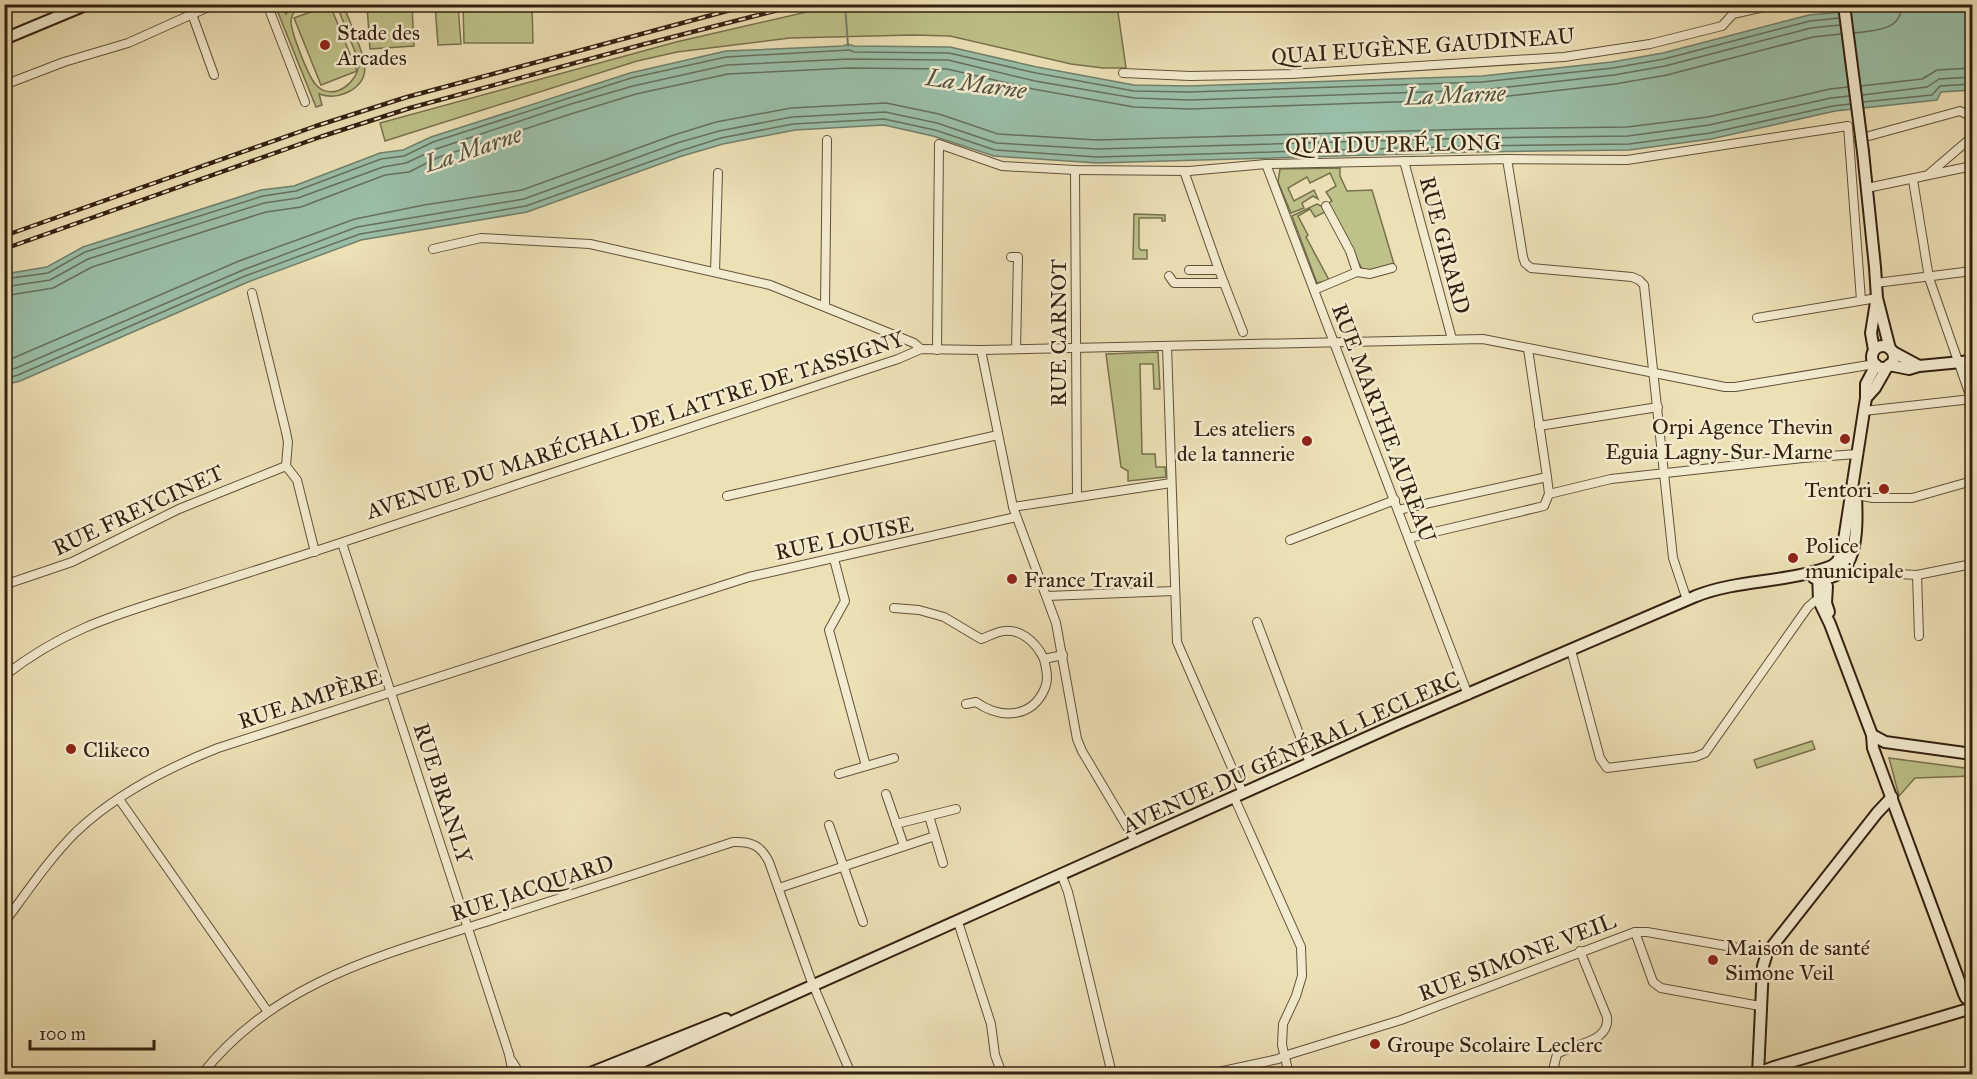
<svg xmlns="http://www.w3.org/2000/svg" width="1977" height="1079" viewBox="0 0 1977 1079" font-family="'IM FELL Great Primer',serif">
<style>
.green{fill:#bec189;stroke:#78714d;stroke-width:1.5}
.water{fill:#9abea7;stroke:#717f6b;stroke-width:1.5}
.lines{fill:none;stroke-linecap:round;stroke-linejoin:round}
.shore{stroke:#66705c;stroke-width:1.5}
.stream{stroke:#717f6b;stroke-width:2}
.street-casing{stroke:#61513a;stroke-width:10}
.secondary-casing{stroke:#332111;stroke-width:14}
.street{stroke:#f3ebcf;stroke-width:8}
.secondary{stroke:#f3ebcf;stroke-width:10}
.rail-casing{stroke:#332111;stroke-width:4.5}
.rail{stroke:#f3ebcf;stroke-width:2;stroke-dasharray:7;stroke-linecap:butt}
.secondary-bridge-casing{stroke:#332111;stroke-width:14;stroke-linecap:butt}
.secondary-bridge{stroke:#f3ebcf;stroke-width:10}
.poi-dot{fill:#8f2418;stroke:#f3ebcf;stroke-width:2}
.labels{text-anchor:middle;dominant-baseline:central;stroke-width:5;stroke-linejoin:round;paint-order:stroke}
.poi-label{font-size:22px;fill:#332111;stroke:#f3ebcf;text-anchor:start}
.street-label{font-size:22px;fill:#332111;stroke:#f3ebcf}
.water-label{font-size:24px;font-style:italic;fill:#52503e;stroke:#f3ebcf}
</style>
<rect width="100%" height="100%" fill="#ece0b5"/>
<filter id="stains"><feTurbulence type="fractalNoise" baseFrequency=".00333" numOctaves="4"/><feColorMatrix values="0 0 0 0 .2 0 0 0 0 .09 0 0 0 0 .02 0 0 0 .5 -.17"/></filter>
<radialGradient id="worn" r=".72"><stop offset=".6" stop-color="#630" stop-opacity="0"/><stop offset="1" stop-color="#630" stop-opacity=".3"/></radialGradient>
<g class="green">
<path d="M275,5H282L286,14L291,5H301C296,9 292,13 291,20C290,30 309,79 317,86C334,102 359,82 359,62L339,11L334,5H342C348,14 351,25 355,35C364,57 375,80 346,93C337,97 328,97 319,94L322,105L316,107Z"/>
<polygon points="330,5 357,71 321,85 294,18"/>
<polygon points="367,5 412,5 414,46 370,49"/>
<polygon points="435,5 458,5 461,44 438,45"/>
<polygon points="463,5 532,5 533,43 464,43"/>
<polygon points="837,5 1117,5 1126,68 1103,68 1071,64 950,36 913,35 790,38 677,52 637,61 385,141 380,123 676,42"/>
<polygon points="1340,168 1340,176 1347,191 1372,190 1394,264 1370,272 1365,271 1361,267 1327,204 1332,201 1326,192 1336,186 1330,173 1310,183 1307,177 1288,188 1294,201 1314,190 1318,199 1313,196 1302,203 1304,208 1291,213 1278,182 1280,169"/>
<polygon points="1317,204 1323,207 1325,212 1315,217 1310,209 1298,216 1308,235 1306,237 1329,280 1317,283 1292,216"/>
<polygon points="1134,214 1165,215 1165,221 1162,221 1162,218 1139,218 1139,248 1141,250 1147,250 1147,259 1133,259"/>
<polygon points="1158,352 1160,389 1154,389 1153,364 1140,364 1142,454 1155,454 1156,467 1165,467 1166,477 1128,481 1128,471 1121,467 1106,354"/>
<polygon points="1812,741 1815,749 1757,768 1754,760"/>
<polygon points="1889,758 1972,769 1972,776 1915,778 1899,796"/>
</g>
<polygon class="water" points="1918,5 1972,5 1972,90 1941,92 1937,100 1835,111 1711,139 1629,150 1475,152 1097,163 994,156 933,136 884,125 795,130 723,144 682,156 527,212 361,240 248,282 20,381 5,385 5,274 47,267 83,247 261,190 294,186 380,153 403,150 431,137 630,73 726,51 843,46 848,44 854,46 950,47 1037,67 1134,85 1189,86 1482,76 1612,62 1663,53 1809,15"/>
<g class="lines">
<g class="shore">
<path d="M1854,33C1875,30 1901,32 1902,4"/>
<polyline points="1861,86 1922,79 1937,70 1972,68"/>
<polyline points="1862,95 1927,87 1939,79 1972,77"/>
<polyline points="1863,102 1932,95 1940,86 1972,84"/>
<polyline points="4,279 48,273 85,252 263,196 296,191 381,159 404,156 433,142 631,78 726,57 849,50 854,52 949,53 1036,73 1134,91 1190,92 1482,82 1613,68 1664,59 1810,21 1839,18"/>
<polyline points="4,287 50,280 88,259 264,203 298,198 383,167 406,163 436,149 571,104 633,86 727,65 848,59 948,60 1035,81 1134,98 1190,100 1482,90 1614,75 1665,66 1811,28 1840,25"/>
<polyline points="4,296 53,288 92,267 266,212 301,207 385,175 409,172 439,157 574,113 636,94 728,74 849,68 947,69 1033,89 1134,107 1190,109 1482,99 1615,84 1667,75 1813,37 1841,34"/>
<polyline points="4,362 239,261 355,219 424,205 522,190 674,135 716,122 791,108 886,103 939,114 998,134 1097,140 1474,129 1627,127 1708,117 1830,89 1848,87"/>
<polyline points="4,371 16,368 243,270 357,227 524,199 677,143 719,131 792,117 885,112 937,123 996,143 1097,149 1475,138 1628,136 1709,125 1831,98 1849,96"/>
<polyline points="4,379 18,375 245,276 360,234 526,206 680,151 721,138 793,124 884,119 935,130 995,150 1097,157 1475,146 1629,144 1710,133 1833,106 1850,104"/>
</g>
<polyline class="stream" points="845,4 848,46"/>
<defs>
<g id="street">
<polyline points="267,4 305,102"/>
<polyline points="192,14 214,75"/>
<polyline points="1123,73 1190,76 1291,74 1564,57 1650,44 1722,26 1733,14 1777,4"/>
<polyline points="4,85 64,62 128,43 206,8 218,4"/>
<polyline points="1858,139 1960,111 1970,116 1972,124"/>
<polyline points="1507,159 1523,257 1525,263 1531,268 1632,277 1639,280 1644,285 1673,558 1687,600"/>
<polyline points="1404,161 1452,339"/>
<polyline points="1266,164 1468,695"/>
<polyline points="1075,170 1077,496"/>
<polyline points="1184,171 1219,270 1189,270"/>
<polyline points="1930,173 1972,137"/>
<polyline points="1913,180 1929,278 1972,401"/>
<polyline points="1867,188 1972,166"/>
<polyline points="433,249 481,238 590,244 770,285 914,343 921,349"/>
<polyline points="1011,257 1018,257 1016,349"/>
<polyline points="715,272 718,173"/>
<polyline points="1357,272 1370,274 1392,268"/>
<polyline points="1169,276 1174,283 1224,283 1219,270"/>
<polyline points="1224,283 1243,332"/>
<polyline points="1876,283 1972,271"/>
<polyline points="1314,290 1357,272 1350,251 1326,206"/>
<polyline points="252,293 286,432 288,442 286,466 297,480 315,552"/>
<polyline points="825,306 827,140"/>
<polyline points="1757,318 1877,298"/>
<polyline points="1167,346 1177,642 1243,793"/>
<polyline points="937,350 939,144 1002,166 1075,170 1189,171 1266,164 1507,159 1627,160 1848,126 1861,300"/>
<polyline points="981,350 1013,507 1056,623 1077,739 1082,751 1136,842"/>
<polyline points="1864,411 1972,399"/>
<polyline points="1539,426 1658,407"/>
<polyline points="1549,494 1611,479 1803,458 1857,454"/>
<polyline points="1856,495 1873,498 1912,498 1972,481"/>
<polyline points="727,496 998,435"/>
<polyline points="1013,507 1171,483"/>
<polyline points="1398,510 1547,477"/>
<polyline points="1409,538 1544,506 1549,494 1547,477 1528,349"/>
<polyline points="1290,540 1395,500"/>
<polyline points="342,543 509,1054 513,1074"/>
<polyline points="834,559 845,601 829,630 866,766"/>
<polyline points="1843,571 1917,575 1972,564"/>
<polyline points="1917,575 1919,636"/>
<polyline points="4,585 72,562 179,509 286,466"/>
<polyline points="1047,596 1174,591"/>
<path d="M894,608L919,610L944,617L981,639C987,637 992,634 999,632C1019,626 1036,642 1044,659L1063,655"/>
<polyline points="1257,622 1310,763"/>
<polyline points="1571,650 1600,758 1607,768 1695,757 1705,753 1808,607 1815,601 1822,602"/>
<path d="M4,676C64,629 115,615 185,593C237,576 289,560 340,543C526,482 712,421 898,359L921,349L981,350L1483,339L1725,387H1735L1875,364"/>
<path d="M966,704L976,702C1000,719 1032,719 1045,688C1049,679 1046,668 1044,659"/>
<polyline points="839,774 894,758"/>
<polyline points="886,794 904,846"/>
<polyline points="1234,797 1301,947 1302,976 1296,996 1283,1024 1282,1045 1289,1074"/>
<polyline points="119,799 268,1012"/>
<polyline points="929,816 943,863"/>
<polyline points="896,824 956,809"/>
<polyline points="829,825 863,922"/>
<polyline points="1062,876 1068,892 1112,1074"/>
<polyline points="779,888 935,836"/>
<polyline points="958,922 991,1024 995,1055 1002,1074"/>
<path d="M4,923C27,892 49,859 76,832C116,794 167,768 218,748L749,577L1016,517"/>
<polyline points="1635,932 1653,982 1661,988 1760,1006"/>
<polyline points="512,1061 520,1074"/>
<path d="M202,1074C279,977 392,953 504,916C580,892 657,867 733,842C752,841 761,846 769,862L811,980L851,1074"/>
<polyline points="1209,1074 1278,1059 1284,1056 1401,1020 1635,932 1647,932 1767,953"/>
<path d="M1558,1074L1554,1066L1557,1054C1574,1043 1610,1043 1607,1017L1580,951"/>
</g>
<g id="secondary">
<polyline points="4,39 88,4"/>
<polyline points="1863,152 1875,267 1877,298 1890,349"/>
<circle cx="1883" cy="357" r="11"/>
<polyline points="1874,350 1871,333 1876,302"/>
<polyline points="1893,352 1919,366"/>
<polyline points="1889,365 1909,369 1919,366 1972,361"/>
<polyline points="1866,398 1875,388 1887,367"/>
<polyline points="1818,571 1819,601 1830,624 1872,735 1873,748 1964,994 1966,998 1972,1001"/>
<path d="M1814,578C1861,584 1857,525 1856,494"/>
<polyline points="1819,579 1827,586 1826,603 1829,612"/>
<polyline points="1872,735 1885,742 1972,754"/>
<polyline points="588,1074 726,1019"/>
<path d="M615,1074L1395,725L1696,596C1739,579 1788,583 1832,566L1837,562L1842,553L1866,398V384L1876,365"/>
<polyline points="1758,1074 1763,966 1767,953 1877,813 1892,797"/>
<polyline points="1759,1074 1763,1071 1774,1067 1972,1008"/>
</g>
</defs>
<use href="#street" class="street-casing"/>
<use href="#secondary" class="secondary-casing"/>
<use href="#street" class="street"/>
<use href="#secondary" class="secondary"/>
<defs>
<g id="rail">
<polyline points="4,236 316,126 407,97 753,4"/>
<polyline points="4,249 320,137 410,108 641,45 802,4"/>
</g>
</defs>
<use href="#rail" class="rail-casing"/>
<use href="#rail" class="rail"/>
<defs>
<polyline id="secondary-bridge" points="1844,5 1863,152"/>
</defs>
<use href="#secondary-bridge" class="secondary-bridge-casing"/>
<use href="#secondary-bridge" class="secondary-bridge"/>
</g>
<g class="poi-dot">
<circle cx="325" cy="45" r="6"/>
<circle cx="1845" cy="439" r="6"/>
<circle cx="1307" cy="441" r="6"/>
<circle cx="1884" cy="489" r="6"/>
<circle cx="1793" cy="558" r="6"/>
<circle cx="1012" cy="579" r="6"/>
<circle cx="71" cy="749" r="6"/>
<circle cx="1713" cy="960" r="6"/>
<circle cx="1375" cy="1044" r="6"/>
</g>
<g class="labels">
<g class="poi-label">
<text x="337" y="32">Stade des<tspan x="337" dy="25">Arcades</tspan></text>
<text x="1833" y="426" text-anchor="end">Orpi Agence Thevin<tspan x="1833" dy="25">Eguia Lagny-Sur-Marne</tspan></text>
<text x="1295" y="428" text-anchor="end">Les ateliers<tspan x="1295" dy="25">de la tannerie</tspan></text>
<text x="1872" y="489" text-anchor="end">Tentori</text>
<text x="1805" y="545">Police<tspan x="1805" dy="25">municipale</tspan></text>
<text x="1024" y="579">France Travail</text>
<text x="83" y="749">Clikeco</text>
<text x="1725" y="947">Maison de santé<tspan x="1725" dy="25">Simone Veil</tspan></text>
<text x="1387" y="1044">Groupe Scolaire Leclerc</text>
</g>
<g class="street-label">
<text transform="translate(1423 46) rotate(-4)">QUAI EUGÈNE GAUDINEAU</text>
<text transform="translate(1393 144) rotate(-1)">QUAI DU PRÉ LONG</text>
<text transform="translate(1445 245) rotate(75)">RUE GIRARD</text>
<text transform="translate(1058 333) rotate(-90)">RUE CARNOT</text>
<text transform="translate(1384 423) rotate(69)">RUE MARTHE AUREAU</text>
<text transform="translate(635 425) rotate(-18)">AVENUE DU MARÉCHAL DE LATTRE DE TASSIGNY</text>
<text transform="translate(138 510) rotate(-25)">RUE FREYCINET</text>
<text transform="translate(844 538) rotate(-12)">RUE LOUISE</text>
<text transform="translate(310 699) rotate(-18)">RUE AMPÈRE</text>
<text transform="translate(1291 752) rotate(-24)">AVENUE DU GÉNÉRAL LECLERC</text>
<text transform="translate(443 793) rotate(72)">RUE BRANLY</text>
<text transform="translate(532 888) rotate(-18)">RUE JACQUARD</text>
<text transform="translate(1517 957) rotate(-21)">RUE SIMONE VEIL</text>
</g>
<g class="water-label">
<text transform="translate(976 84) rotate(8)">La Marne</text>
<text transform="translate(1455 95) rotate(-2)">La Marne</text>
<text transform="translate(473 149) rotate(-18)">La Marne</text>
</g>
</g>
<rect width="1977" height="1079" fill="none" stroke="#ece0b5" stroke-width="24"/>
<rect x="6" y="6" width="1965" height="1067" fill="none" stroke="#332111" stroke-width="3"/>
<rect x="12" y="12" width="1953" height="1055" fill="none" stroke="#332111" stroke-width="1.5"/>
<path d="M30 1040v9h124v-9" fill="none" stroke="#332111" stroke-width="3"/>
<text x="39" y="1040" font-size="18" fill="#332111" stroke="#f3ebcf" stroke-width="4.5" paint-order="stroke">100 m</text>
<rect width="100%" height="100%" filter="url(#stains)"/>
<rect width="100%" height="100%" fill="url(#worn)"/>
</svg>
